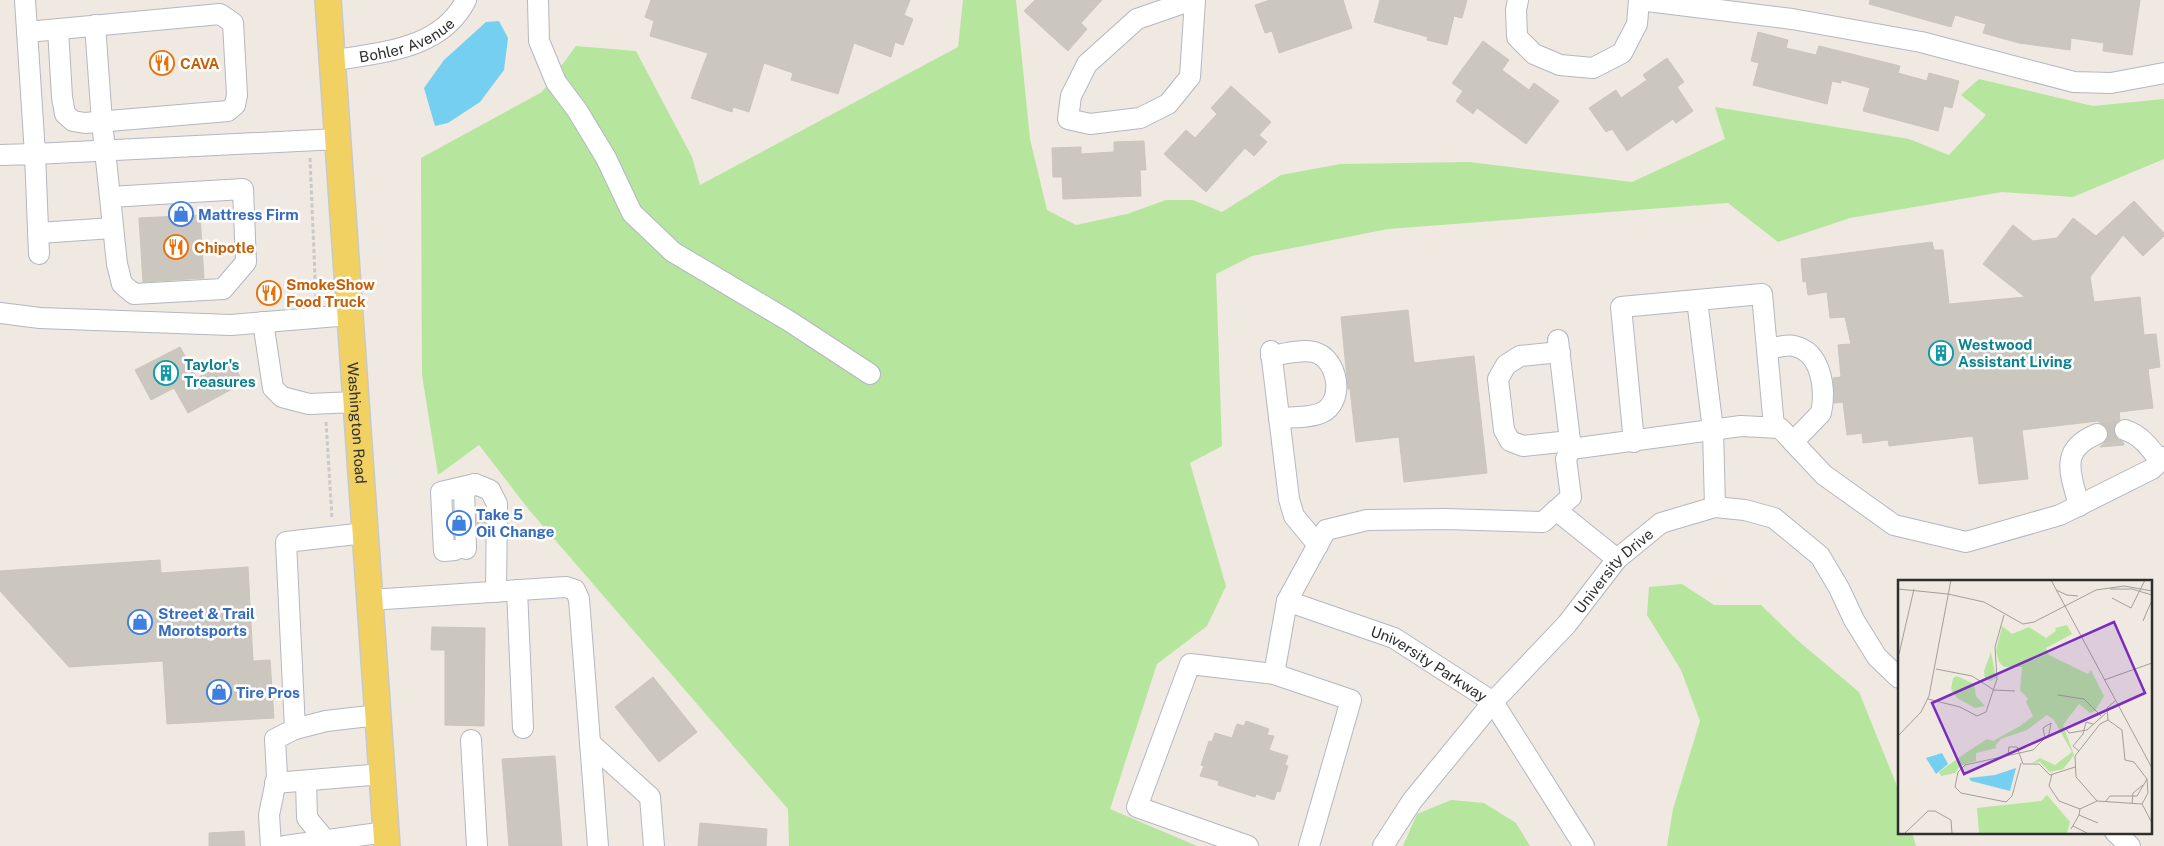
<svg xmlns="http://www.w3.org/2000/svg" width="2164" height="846" viewBox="0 0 2164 846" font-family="'Public Sans',sans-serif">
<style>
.green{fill:#b6e59e}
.water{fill:#75cff0}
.building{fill:#cbc7bf;stroke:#cbc5ba}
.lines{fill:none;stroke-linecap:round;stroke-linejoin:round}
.minor-tunnel{stroke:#c8c4bd;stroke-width:20;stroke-dasharray:20 10;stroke-linecap:butt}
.minor-casing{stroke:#b4b7c1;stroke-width:22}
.major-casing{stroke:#c9c9c9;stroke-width:28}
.path{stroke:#c9c9c9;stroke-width:3;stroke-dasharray:4 2.5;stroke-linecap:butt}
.minor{stroke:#fff;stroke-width:20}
.major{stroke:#f2d163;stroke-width:25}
.labels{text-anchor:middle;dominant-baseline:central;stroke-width:5;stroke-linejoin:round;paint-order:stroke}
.street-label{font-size:15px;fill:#2e2e2e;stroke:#fff}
.food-label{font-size:15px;font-weight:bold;fill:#c56008;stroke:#fff;text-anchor:start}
.shop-label{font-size:15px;font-weight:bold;fill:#366cbe;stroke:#fff;text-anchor:start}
.culture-label{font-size:15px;font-weight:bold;fill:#0d838f;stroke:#fff;text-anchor:start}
.inset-road{fill:none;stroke:#a29e99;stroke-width:1}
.view{fill:#7b2cbf;fill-opacity:0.15;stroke:#7b2cbf;stroke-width:2.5}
.inset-edge{fill:none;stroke:#2e2e2e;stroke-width:2.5}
</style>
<rect width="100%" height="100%" fill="#efe9e1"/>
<g class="green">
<polygon points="963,0 1016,0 1030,139 1047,210 1076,225 1127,214 1166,200 1193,200 1222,212 1281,175 1340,164 1469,162 1632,182 1725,139 1715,107 1909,139 1949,155 1986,115 1961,95 1979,79 2093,106 2164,99 2164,159 2073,197 2002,192 1850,218 1778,242 1728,203 1388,229 1252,256 1216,274 1222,446 1190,463 1226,586 1207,626 1157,664 1110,809 1197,846 789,846 788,809 530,511 479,445 438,475 422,375 421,158 542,92 576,46 636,51 692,157 700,185 958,47"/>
<polygon points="1682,584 1714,605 1761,605 1796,639 1859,692 1899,791 1899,832 1912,832 1916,846 1667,846 1673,809 1700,721 1681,670 1647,615 1649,587"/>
<polygon points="1451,800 1484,803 1516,823 1530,846 1403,846 1417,814"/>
</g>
<polygon class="water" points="499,21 508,38 504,70 480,102 448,123 435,126 424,88 444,60 486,22"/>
<g class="building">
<polygon points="651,0 910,0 904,15 913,19 903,45 895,42 891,57 854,43 838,94 791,80 793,73 764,63 749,112 733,107 732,112 691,98 708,53 650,36 654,21 645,17"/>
<polygon points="1035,0 1102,0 1081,23 1087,29 1068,51 1024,11"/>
<polygon points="1270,0 1343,0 1352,28 1279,53 1272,31 1265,33 1255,5"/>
<polygon points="1380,0 1467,0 1462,18 1454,16 1447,45 1427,40 1428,37 1374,22"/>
<polygon points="1870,0 2140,0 2132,55 2103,51 2104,43 2071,38 2070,50 2019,43 1983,33 1986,24 1955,15 1951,27 1869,4"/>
<polygon points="1758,32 1788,40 1786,48 1816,55 1819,46 1900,66 1898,73 1927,81 1929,73 1959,81 1952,108 1944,106 1938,131 1863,111 1870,88 1841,80 1841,83 1832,81 1827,104 1753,85 1759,63 1751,61"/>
<polygon points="1483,41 1509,60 1502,70 1529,90 1534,83 1559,101 1526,144 1477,108 1473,114 1456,101 1463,91 1452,83"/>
<polygon points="1667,58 1684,82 1677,87 1693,111 1676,123 1673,119 1627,151 1612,129 1606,132 1589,108 1616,90 1621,98 1647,80 1643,75"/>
<polygon points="1231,86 1271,122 1259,135 1267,142 1254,156 1245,148 1206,192 1164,154 1186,130 1195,138 1217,114 1211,108"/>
<polygon points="1144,141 1146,170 1140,170 1141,196 1063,199 1062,177 1053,177 1052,148 1081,147 1081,154 1114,152 1114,142"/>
<polygon points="2134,201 2164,233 2164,236 2143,256 2123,235 2090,277 2094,302 2140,297 2144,335 2156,334 2160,367 2148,369 2153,408 2119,412 2120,419 2114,425 2113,431 2115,437 2123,442 2124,445 2100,447 2107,441 2109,434 2107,428 2098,421 2022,430 2028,479 1979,484 1973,436 1889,446 1888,440 1863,443 1862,433 1847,435 1843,402 1834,403 1833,378 1841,377 1838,345 1851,344 1845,317 1830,318 1827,292 1808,295 1806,281 1803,282 1801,259 1932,242 1934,250 1943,250 1949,304 2025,297 1983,264 2013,225 2033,241 2057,238 2073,218 2096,236"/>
<polygon points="200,215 204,278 143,282 139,218"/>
<polygon points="1408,310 1414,363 1474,356 1487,473 1404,482 1399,437 1356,442 1350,389 1348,389 1341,317"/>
<polygon points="180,347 197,378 232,360 243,383 188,413 174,388 151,400 135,370"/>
<polygon points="485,511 485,535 477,536 477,512"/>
<polygon points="160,560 161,573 248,567 253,661 270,660 274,718 167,724 163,661 69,667 0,591 0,571"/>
<polygon points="432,627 485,628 484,726 445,725 445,650 431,650"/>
<polygon points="653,677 697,732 659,762 615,707"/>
<polygon points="1246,721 1269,729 1267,735 1274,736 1269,750 1288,756 1285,765 1288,766 1280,792 1277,791 1274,800 1256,794 1255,797 1218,785 1219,781 1200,776 1204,766 1201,765 1209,741 1212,742 1215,733 1232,738 1237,724 1244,726"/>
<polygon points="555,756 562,846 509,846 502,759"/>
<polygon points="700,823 767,829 766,846 698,846"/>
<polygon points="244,831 245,846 209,846 209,833"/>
</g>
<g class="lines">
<polyline class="minor-tunnel" points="2097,434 2125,430"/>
<defs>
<g id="minor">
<polyline points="25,0 35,154 338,139"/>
<polyline points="538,0 539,41 556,82 577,110 606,158 632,213 673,252 789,321 870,374"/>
<polyline points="1192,0 1137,19 1087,64 1071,96 1068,119 1090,124 1140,118 1168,104 1190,77 1195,0"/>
<polyline points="1518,0 1516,10 1517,37 1534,54 1560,65 1593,68 1622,53 1637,24 1639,0"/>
<polyline points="1639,0 1792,19 1921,42 2074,82 2111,83 2164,73"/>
<polyline points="95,25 102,122 117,264 122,284 134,294 223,289 246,262 243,189 110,197"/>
<polyline points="27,32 220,14 233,23 237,95 235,105 228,111 85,123 73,121 65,114 62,97 58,29"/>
<path id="s1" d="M332,61C381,52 441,50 466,0"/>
<polyline points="0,155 35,154 39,254"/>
<polyline points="38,233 113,228"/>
<polyline points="1697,300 1713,430 1715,507"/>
<polyline points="0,313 40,318 231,325 350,315"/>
<polyline points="263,322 273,388 282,397 309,404 356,402"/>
<polyline points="1558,340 1571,449"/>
<path d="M1767,349C1775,348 1786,344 1794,346C1822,352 1826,390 1821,413L1793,442"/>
<polyline points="1271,351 1289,499 1294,516 1318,545"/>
<polyline points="1560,352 1520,356 1506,365 1498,379 1504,430 1510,441 1523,446 1570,441"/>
<path d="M1271,356C1284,354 1301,349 1314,352C1338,358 1346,402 1321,413C1310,418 1292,417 1279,418"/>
<path d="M2125,430C2141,435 2150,448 2160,461"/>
<polyline points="1634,442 1621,307 1762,294 1774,427"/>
<path d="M2079,506C2071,474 2058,450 2097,434"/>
<polyline points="1556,510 1617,559"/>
<polyline points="466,549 464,490 475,484 490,490 497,504 496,592"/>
<polyline points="455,550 444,551 441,492 475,484"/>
<polyline points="517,590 523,728"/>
<polyline points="370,600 566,587 575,590 579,599 598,846"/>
<path id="s2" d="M1287,601L1394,638L1493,702L1584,846"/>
<polyline points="1274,674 1351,700 1309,846"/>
<polyline points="295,729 326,721 378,715"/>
<polyline points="471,740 477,846"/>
<polyline points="590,743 650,797 654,846"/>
<polyline points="306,781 307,818 326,841 326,846"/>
<polyline points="275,783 382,774"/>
<polyline points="2115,832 2130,846"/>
<polyline points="271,846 269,815 277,776 275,739 295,729 286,542 365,533"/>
<polyline points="285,846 386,832"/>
<polyline points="1248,846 1137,807 1190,664 1274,674 1287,601 1326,530 1367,520 1446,519 1543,522 1571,497 1566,459 1571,449 1741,426 1780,428 1824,475 1894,525 1966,542 2060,515 2152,469 2164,457"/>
<path id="s3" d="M1383,846L1412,801L1493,702L1567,624L1617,559L1661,523L1715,507L1745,510L1774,518L1820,556L1839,588L1854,620L1877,657L1899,678"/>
</g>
<g id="major">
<path id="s4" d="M328,0L387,846"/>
</g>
</defs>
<use href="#minor" class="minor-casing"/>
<use href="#major" class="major-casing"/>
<g class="path">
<polyline points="310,158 316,300"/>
<polyline points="326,422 332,518"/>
</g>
<use href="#minor" class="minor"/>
<use href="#major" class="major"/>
</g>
<defs>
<symbol id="restaurant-ring" viewBox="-11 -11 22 22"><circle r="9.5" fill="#fff" stroke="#e8710a" stroke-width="1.5"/><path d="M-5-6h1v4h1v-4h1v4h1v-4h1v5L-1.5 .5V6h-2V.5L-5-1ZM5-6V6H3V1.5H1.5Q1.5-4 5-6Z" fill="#e8710a"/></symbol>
<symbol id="shop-ring" viewBox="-11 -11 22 22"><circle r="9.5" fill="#fff" stroke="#3f7fe0" stroke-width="1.5"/><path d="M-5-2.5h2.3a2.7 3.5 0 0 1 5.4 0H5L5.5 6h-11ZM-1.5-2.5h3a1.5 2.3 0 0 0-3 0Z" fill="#3f7fe0"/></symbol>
<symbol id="building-ring" viewBox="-11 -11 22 22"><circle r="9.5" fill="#fff" stroke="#0f9aa8" stroke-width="1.5"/><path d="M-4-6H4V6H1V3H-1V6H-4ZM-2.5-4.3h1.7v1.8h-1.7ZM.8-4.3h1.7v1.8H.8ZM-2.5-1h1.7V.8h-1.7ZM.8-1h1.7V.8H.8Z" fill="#0f9aa8"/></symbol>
</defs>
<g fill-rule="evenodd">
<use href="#restaurant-ring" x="148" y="49" width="28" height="28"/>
<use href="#shop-ring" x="167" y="200" width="28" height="28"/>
<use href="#restaurant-ring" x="162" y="233" width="28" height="28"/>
<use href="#restaurant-ring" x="255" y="279" width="28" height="28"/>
<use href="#building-ring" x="1927" y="339" width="28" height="28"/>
<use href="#building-ring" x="152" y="359" width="28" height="28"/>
<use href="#shop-ring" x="445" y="509" width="28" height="28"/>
<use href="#shop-ring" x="126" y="608" width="28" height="28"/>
<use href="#shop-ring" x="205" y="678" width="28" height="28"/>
</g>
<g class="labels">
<g class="street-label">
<text stroke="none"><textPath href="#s1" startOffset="78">Bohler Avenue</textPath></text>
<text stroke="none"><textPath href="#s4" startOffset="424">Washington Road</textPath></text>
<text stroke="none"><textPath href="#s3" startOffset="360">University Drive</textPath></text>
<text stroke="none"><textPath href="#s2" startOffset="156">University Parkway</textPath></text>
</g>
<g class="food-label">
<text x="180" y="63">CAVA</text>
<text x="194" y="247">Chipotle</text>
<text x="286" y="284">SmokeShow<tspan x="286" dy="17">Food Truck</tspan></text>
</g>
<g class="shop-label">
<text x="198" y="214">Mattress Firm</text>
<text x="476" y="514">Take 5<tspan x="476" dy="17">Oil Change</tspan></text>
<text x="158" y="613">Street &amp; Trail<tspan x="158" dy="17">Morotsports</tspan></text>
<text x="236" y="692">Tire Pros</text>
</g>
<g class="culture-label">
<text x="1958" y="344">Westwood<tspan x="1958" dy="17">Assistant Living</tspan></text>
<text x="184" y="364">Taylor's<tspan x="184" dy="17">Treasures</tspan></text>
</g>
</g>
<g transform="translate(1898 580)">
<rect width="254" height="254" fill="#efe9e1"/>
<path d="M169,45L174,54L148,68L151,75L190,94L193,90L206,116L197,131L192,133L181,124L165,145L176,175L170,183L165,189L152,192L142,182L134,183L142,178L157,185L174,172L156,140L149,135L129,150L103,159L97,166L99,168L78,173V181L62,186L57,193L43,196L41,192L66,174L89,159L95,161L122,146L135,136L128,122L130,119L122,110L124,87H106L101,82L98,71L104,46L114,54L131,47L148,58L158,51L157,48ZM93,72L98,98L93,101L87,99L86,91ZM59,96L76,104L78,116L87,126L77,128L59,118L53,109L55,98ZM149,215L172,242L169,253H81L79,228L143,221Z" fill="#b6e59e"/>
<path d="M44,173L50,184L38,194L28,178ZM118,188L112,211L73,201L71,198L97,195Z" fill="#75cff0"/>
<path class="inset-road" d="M153,0L254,188M0,9L50,14M212,9H234L254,15M158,10L169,15L180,16M50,14L86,22L125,44L136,42L198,10L226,6L254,11M214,18L233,28L247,0M245,41L254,20M1,74L16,9M38,89L74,96L96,110L117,111M206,100L254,83M160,115L186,119L203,136M30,119L62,127L79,136L88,132L99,99L97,67L106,35M210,140L202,144L177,176L178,197L199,221L244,224L250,213L249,199L236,182L227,180L224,150L210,140L209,128L217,121M168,149L171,153L189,150L208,133M0,156L23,132L31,116L53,0M181,171L175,166L185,154L188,142L195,144M110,175L111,167H119L125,184H141L152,195L177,187M123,183L114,216L108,222L63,213L57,207L60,192L67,185L135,170L151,154L153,143L145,148L147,158M154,194L151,206L161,221L182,229L199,221M207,222L212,216H239L249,199M234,223L235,213L245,205M244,224L254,243M182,229L181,235L200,243M175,246L189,253M173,249L181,235M7,253L30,231H37L53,240L54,253"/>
<path class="view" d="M216,42L247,113L66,194L34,123Z"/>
<rect width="254" height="254" class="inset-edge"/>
</g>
</svg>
